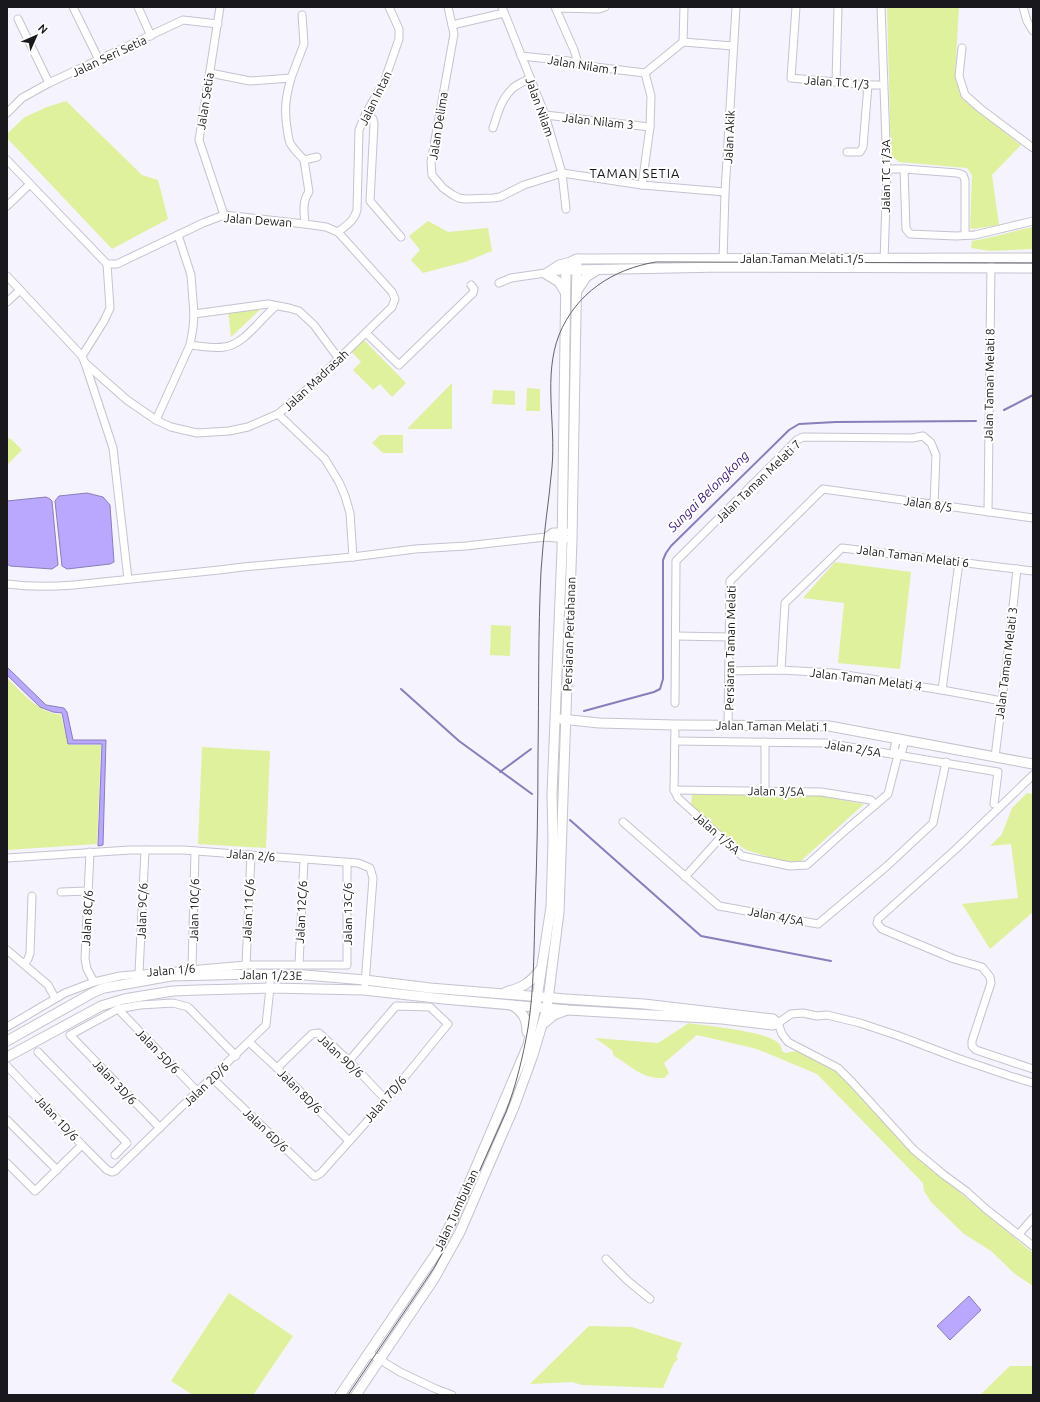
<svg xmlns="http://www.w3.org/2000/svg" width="1040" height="1402" viewBox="0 0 1040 1402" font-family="Ubuntu,sans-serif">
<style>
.green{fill:#dff19c}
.water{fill:#b9a8fd;stroke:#897dba}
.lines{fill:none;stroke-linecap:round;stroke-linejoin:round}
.stream{stroke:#897dba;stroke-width:2}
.street-casing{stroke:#c5c3ce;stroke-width:9}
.secondary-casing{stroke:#c5c3ce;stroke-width:11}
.street{stroke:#fff;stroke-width:7}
.secondary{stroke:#fff;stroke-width:9}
.tram{stroke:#64636a;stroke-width:1}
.labels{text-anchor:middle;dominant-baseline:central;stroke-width:4;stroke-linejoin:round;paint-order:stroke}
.street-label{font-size:12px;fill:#19191d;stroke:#fff}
.neighbourhood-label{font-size:13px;letter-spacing:1px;fill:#19191d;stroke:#fff}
.water-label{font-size:13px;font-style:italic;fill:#391676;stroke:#fff}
</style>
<rect width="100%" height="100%" fill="#f4f3fe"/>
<g class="green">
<polygon points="887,7 959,7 955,76 962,99 1021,145 992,175 999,225 973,229 970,228 972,175 967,168 899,162 891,155"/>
<polygon points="66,101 142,175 158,180 168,219 112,249 7,138 7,134 25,117 47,107"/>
<polygon points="428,221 448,232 488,228 492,251 465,262 423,273 411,260 420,250 409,236"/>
<path d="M1033,227V249L990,251L971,248L972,241C993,238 1012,231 1033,227Z"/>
<polygon points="265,305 231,337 228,310"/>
<polygon points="363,339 406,383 392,397 380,384 373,390 353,370 361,362 351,351"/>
<polygon points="452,383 452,429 407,429"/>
<polygon points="527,388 540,389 540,411 526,411"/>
<polygon points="493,390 515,391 515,405 492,404"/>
<polygon points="380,435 403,435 403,453 383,453 372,443"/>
<polygon points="7,438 11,439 22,450 7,465"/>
<polygon points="835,562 911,572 900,669 838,663 844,603 803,598"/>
<polygon points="491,625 511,626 510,656 490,655"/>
<path d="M7,678C25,695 36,711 61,715L68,745H101L97,844L7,850Z"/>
<polygon points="202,747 270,751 266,848 198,844"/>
<polygon points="692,793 821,796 864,804 801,861 786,862 746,850 721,833 691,805"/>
<polygon points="1027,793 1033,794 1033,912 990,949 962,904 1018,898 1011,844 990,846 1002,834 1012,808"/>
<path d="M689,1023C706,1026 771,1031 780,1045C781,1046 782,1050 782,1051L785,1053L796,1051L837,1071L906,1148L1033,1253V1286L1015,1274L991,1251L964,1234L931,1202L924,1191L923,1183L817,1074L757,1049L697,1035L664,1063L669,1073L664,1078C641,1079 632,1066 614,1056L612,1050L595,1038L658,1043Z"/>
<polygon points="229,1293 293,1336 253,1395 193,1395 171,1381"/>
<polygon points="589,1326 632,1327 682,1343 676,1357 678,1359 674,1363 663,1388 582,1385 572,1382 530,1384"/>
<polygon points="1010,1366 1033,1366 1033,1395 980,1395"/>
</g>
<g class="water">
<polygon points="87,493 103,497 110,505 114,562 110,564 67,569 62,566 55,501 59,496"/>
<polygon points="46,497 50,499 52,501 58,565 52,569 10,566 7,564 7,501"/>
<polygon points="7,667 46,705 64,708 67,712 73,740 106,740 103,845 98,846 102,744 68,744 62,713 53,712 40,707 7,675"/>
<polygon points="969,1296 981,1310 950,1340 937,1326"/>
</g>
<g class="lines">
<g class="stream">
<polyline points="1004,410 1033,395"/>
<polyline points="401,689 459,741 532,794"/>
<polyline points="584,711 654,692 660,689 663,679 663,560 666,553 671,546 789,430 799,424 836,422 976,421"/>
<polyline points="500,772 531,749"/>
<polyline points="570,820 701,936 831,961"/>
</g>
<defs>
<g id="street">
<polyline points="73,7 99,60"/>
<polyline points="138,7 151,36"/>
<polyline points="220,7 199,140 224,215"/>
<polyline points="448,7 454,34 431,162 432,175 443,188 453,195 459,198 465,199 493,198 500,197 524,185 562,173 642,185 725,192"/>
<polyline points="502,7 545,115 562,173 566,209"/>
<polyline points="555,7 574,50 578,63"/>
<polyline points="796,7 791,78 868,85 883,85"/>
<polyline points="881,7 887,169 884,262"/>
<polyline points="1023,7 1027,21 1033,31"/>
<polyline points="556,8 599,9 605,7"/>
<polyline points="18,19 49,83"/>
<polyline points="452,25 504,13"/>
<polyline points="683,42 684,7"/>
<polyline points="962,48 959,76 965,95 981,109 1033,148"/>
<polyline points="521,56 569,61 587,66 645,73 683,42 733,46"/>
<polyline points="210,73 250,81 291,78 304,44 302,15"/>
<path d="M291,78C286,96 284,109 287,128C288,133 288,138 290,143C294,150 299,154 304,160"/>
<polyline points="836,82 838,7"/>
<polyline points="7,113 22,98 49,83 183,20 218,24"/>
<polyline points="366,113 373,119 374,124 370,201 401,237"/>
<polyline points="545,115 650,127"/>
<path d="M493,128C498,113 501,99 513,88C518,84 525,81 530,78"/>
<polyline points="847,152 860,152 863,147 868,85"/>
<polyline points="7,160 107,264 117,264 203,223 224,215 305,224 326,227 338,232 392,292 395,299 392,307 311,386 278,414 248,427 229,431 197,433 171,427 156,420 127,400 85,363 82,356 7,276"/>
<polyline points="887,169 904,169 957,173 963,175 965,180 965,234"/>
<polyline points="904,169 906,229 910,234 956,236 975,235 1033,221"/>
<polyline points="642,185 650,127 651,96 645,73"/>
<polyline points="7,206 30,184"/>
<path d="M305,224C304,213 302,201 309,192L304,160L317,157"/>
<path d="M338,232C347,225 354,221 357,210L359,130L366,113L384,82L399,39V29L389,7"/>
<polyline points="723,262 725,192 736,7"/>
<polyline points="547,272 559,264 571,261"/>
<polyline points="499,283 511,278 566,270"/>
<polyline points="7,302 20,290"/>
<polyline points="194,314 268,304 289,308 299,311 314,325 339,359"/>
<polyline points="366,333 399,365 473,293 474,289 471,285"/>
<path d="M190,345C201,346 213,349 224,347C244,345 261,318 276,306"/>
<polyline points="82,356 104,321 110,308 107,264"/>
<polyline points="85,363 113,448 128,579"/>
<polyline points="278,414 325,459 339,482 345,496 350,513 353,557"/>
<polyline points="156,420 190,345 193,328 194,314 191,275 178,235"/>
<polyline points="988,512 991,264"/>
<polyline points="546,537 553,532 566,532"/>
<path d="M7,584C29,587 51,587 74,585L219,570L243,567L353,557L415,549L466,546L546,537L566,539"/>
<polyline points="676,636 729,637"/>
<polyline points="781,670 785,603 842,548 1033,571"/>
<polyline points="729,671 781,670 833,673 942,690 1002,701"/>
<polyline points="942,690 959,562"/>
<polyline points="675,703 676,561 797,440 803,437 912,438 923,436 931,443 936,455 934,505"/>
<polyline points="675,725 674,790 678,798 742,856 790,866 807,865 848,828 888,794 898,755 902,751 905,740"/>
<polyline points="728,725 730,581 823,489 1033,518"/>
<polyline points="897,738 894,749 898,755"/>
<polyline points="675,741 826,743 998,772 994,804"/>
<polyline points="765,742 765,791"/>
<polyline points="995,757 1010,635 1017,569"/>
<polyline points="1033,775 956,849 878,919 877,923 882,929 954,959 982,967 990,977 991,983 972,1041 972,1046 976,1050 1033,1069"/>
<polyline points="674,790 821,792 871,800 875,805"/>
<polyline points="623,822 719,906 818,924 887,866 933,823 946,762"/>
<polyline points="90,852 85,959 87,969 94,982"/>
<polyline points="7,858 130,850 183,850 358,863 370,868 373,878 365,984"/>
<polyline points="685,877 721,837"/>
<polyline points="61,892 88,891"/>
<polyline points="7,950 48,985 55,998"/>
<polyline points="24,964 28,959 30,953 32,896"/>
<polyline points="299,964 304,860"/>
<polyline points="246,965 251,855"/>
<polyline points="192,968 195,851"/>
<polyline points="139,973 145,850"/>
<polyline points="118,1009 198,1092"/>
<polyline points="776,1022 778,1023 791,1014 803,1013 817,1016 827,1015 860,1023 899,1036 957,1058 1010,1076 1033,1083"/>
<polyline points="778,1023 782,1034 788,1042 838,1068 852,1082 914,1150 944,1175 966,1191 986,1209 1033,1246"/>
<polyline points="7,1027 65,993 94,982 120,976 246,965 347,965 347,863"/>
<polyline points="249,1042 277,1068 349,1141"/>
<polyline points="38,1052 127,1143 115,1155"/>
<polyline points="7,1066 82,1145 107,1170 112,1172 115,1171 266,1025 270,988 270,975"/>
<polyline points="277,1068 312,1034 319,1033 349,1061 386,1100"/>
<polyline points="212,1078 314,1176 316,1176 321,1173 386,1100 448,1024 430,1007 396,1006 349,1061"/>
<polyline points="7,1120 57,1170"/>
<polyline points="160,1128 70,1035 118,1009 140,1005 173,1003 188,1007 236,1056"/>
<polyline points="7,1163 35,1191 82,1145"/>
<polyline points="1019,1234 1033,1218"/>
<polyline points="606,1259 628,1281 650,1299"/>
<polyline points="369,1353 400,1372 436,1389 452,1395"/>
</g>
<g id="secondary">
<polyline points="572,270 723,267 1033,268"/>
<polyline points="546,274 559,282 565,292"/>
<polyline points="577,291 586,277 597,270"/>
<polyline points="561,719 599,723 675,725 829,726 1033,764"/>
<path d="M506,992C523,987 529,984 540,970"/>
<path d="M512,1005C523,1012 527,1019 527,1032"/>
<polyline points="543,1024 554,1015 567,1010"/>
<polyline points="7,1041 94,992 104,988 171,976 255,974 305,975 365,980 430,988 566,999 644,1004 773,1019 776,1022 773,1025 722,1019 568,1010 444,999 364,990 270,988 198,990 173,991 142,996 124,999 101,1006 7,1057"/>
<path d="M340,1395L437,1252L458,1209L528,1045L535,1011L551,907L553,841L552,794L562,550L566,270C568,264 570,261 577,259L1033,258"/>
<polyline points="356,1395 434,1279 460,1232 514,1107 533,1055 547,1008 559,912 561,856 572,539 577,259"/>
</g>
</defs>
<use href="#street" class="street-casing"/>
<use href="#secondary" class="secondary-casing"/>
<use href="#street" class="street"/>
<use href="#secondary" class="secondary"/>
<path class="tram" d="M348,1395L434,1268L443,1252L506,1112C516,1085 523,1057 528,1028C534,989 534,949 535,910C537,858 538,806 538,754C539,693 538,632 541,571C543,536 549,502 552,467C556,424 543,376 559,335C576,293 613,269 656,262L1033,263"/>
</g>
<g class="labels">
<g class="street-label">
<text transform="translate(109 56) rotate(-25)">Jalan Seri Setia</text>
<text transform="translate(583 65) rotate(9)">Jalan Nilam 1</text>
<text transform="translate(837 82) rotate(4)">Jalan TC 1/3</text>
<text transform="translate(375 98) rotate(-64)">Jalan Intan</text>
<text transform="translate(205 101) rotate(-81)">Jalan Setia</text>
<text transform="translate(540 107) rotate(70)">Jalan Nilam</text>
<text transform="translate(598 121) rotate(6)">Jalan Nilam 3</text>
<text transform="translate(438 126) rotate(-81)">Jalan Delima</text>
<text transform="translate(729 137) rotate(-87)">Jalan Akik</text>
<text transform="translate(885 176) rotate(-90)">Jalan TC 1/3A</text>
<text transform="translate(258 220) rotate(4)">Jalan Dewan</text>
<text x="802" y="258">Jalan Taman Melati 1/5</text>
<text transform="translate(316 380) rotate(-43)">Jalan Madrasah</text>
<text transform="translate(989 385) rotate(-89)">Jalan Taman Melati 8</text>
<text transform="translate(758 481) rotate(-44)">Jalan Taman Melati 7</text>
<text transform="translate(928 504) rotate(8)">Jalan 8/5</text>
<text transform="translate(913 556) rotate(7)">Jalan Taman Melati 6</text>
<text transform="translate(569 634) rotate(-88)">Persiaran Pertahanan</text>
<text transform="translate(730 648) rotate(-89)">Persiaran Taman Melati</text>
<text transform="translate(1006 663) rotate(-83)">Jalan Taman Melati 3</text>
<text transform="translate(866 679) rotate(7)">Jalan Taman Melati 4</text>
<text transform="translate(772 726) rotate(1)">Jalan Taman Melati 1</text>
<text transform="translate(853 748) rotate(9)">Jalan 2/5A</text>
<text transform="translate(776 791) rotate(1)">Jalan 3/5A</text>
<text transform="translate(717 833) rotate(41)">Jalan 1/5A</text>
<text transform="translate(251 855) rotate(4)">Jalan 2/6</text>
<text transform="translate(194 910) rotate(-89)">Jalan 10C/6</text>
<text transform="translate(248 910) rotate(-87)">Jalan 11C/6</text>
<text transform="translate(142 911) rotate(-88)">Jalan 9C/6</text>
<text transform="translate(301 912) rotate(-87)">Jalan 12C/6</text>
<text transform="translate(347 914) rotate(-90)">Jalan 13C/6</text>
<text transform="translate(776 916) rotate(11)">Jalan 4/5A</text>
<text transform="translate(87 918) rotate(-87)">Jalan 8C/6</text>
<text transform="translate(171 970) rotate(-5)">Jalan 1/6</text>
<text transform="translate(271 975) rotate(1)">Jalan 1/23E</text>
<text transform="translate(158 1051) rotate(46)">Jalan 5D/6</text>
<text transform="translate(341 1056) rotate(43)">Jalan 9D/6</text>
<text transform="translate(115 1082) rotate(46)">Jalan 3D/6</text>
<text transform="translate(206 1084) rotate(-44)">Jalan 2D/6</text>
<text transform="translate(300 1091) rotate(45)">Jalan 8D/6</text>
<text transform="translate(385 1099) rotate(-49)">Jalan 7D/6</text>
<text transform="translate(57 1118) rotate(47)">Jalan 1D/6</text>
<text transform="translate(266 1130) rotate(44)">Jalan 6D/6</text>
<text transform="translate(456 1210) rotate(-65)">Jalan Tumbuhan</text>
</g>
<g class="neighbourhood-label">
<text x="635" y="173">TAMAN SETIA</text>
</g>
<g class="water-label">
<text transform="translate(708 491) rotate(-45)">Sungai Belongkong</text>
</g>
</g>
<rect width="1040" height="1402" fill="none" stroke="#19191d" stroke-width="16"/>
<g transform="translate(36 36) rotate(45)" stroke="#ffffff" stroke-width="3" paint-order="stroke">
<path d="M0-3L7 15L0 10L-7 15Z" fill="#19191d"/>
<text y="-6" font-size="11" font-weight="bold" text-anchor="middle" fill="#19191d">N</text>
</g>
</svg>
